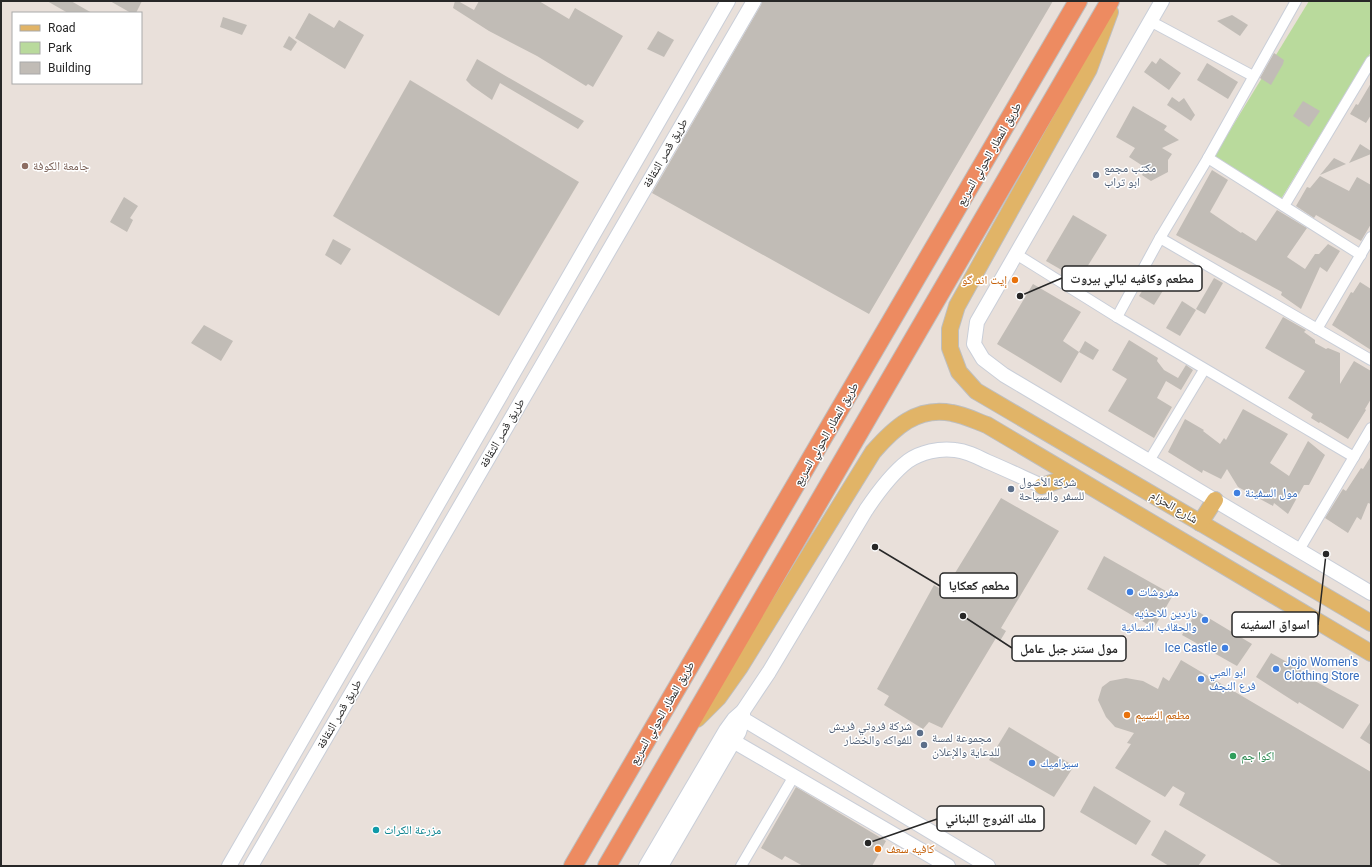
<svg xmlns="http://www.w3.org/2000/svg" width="1372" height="867" viewBox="0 0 1372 867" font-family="Roboto,'Noto Naskh Arabic',sans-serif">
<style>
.green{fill:#b9da9c}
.building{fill:#c1bcb6}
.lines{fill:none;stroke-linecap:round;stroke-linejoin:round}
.street-casing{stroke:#c9ced8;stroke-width:12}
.secondary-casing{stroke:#c9ced8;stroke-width:16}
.primary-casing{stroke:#bebebe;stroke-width:18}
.highway-casing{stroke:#bebebe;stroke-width:20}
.street{stroke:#fff;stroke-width:10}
.secondary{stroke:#fff;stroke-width:14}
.primary{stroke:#e1b467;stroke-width:16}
.highway{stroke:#ed8b61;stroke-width:18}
.education-dot{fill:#8d6e63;stroke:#fff;stroke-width:1.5}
.service-dot{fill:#5c6f8a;stroke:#fff;stroke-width:1.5}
.food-dot{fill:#e8710a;stroke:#fff;stroke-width:1.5}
.shop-dot{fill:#3f7fe0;stroke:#fff;stroke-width:1.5}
.leisure-dot{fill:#2e9e5b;stroke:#fff;stroke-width:1.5}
.culture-dot{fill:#0f9aa8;stroke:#fff;stroke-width:1.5}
.labels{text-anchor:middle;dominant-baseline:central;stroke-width:3;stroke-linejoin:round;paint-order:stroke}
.street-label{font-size:12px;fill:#272727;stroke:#fff}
.education-label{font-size:12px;fill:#785e54;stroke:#fff;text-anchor:start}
.service-label{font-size:12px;fill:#4e5e75;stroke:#fff;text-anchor:start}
.food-label{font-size:12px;fill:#c56008;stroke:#fff;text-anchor:start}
.shop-label{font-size:12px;fill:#366cbe;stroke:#fff;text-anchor:start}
.leisure-label{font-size:12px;fill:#27864d;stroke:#fff;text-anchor:start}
.culture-label{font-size:12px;fill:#0d838f;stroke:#fff;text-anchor:start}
.leader{fill:none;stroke:#272727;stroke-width:1.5}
.callout-dot{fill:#272727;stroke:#fff;stroke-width:1.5}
.callout{fill:#fff;stroke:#272727;stroke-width:1.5}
.callout-label{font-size:13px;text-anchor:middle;font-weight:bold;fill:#272727}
</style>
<rect width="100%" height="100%" fill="#e9e0da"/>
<polygon class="green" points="1309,1 1371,1 1371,52 1281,199 1213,158"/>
<g class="building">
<polygon points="47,1 71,1 92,13 68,13"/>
<polygon points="110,1 142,1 136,13 131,13"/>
<polygon points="455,1 458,1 474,10 479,1 539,1 569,19 575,8 623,36 593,87 588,84 586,86 537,56 489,31 453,8"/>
<polygon points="762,1 1053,1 869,314 652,193 761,5"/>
<polygon points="309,13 334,28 339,20 364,35 345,69 295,38"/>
<polygon points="1232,15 1248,25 1240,36 1217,21"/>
<polygon points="223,17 247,25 242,35 220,27"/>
<polygon points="658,31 674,40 664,57 647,49"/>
<polygon points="289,36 297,42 291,51 283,47"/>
<polygon points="1274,53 1284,60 1283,64 1271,85 1260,78"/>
<polygon points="1160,58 1181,73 1169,90 1144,72 1152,61 1156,64"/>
<polygon points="477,59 504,75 584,121 578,129 500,83 492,100 472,86 466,80"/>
<polygon points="1207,63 1238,82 1228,99 1197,80"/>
<polygon points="410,80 579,182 499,316 333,216"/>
<polygon points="1371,83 1371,115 1366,123 1350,114 1356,104 1358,105"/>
<polygon points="1172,97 1179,102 1184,98 1195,115 1191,121 1167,105"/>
<polygon points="1303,101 1320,111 1309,127 1293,116"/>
<polygon points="1133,106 1167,126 1164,130 1179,140 1162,148 1172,154 1168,160 1168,172 1151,181 1142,175 1146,168 1129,157 1135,148 1116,137"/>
<polygon points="1360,144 1371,151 1371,154 1349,163"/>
<polygon points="1334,158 1346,164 1320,175"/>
<polygon points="1212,170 1228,180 1210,212 1241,233 1242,232 1256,241 1277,210 1307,228 1287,257 1305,269 1315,254 1319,254 1328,244 1340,251 1327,272 1320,267 1301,309 1281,295 1282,292 1176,235"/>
<polygon points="1320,176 1349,191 1357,177 1371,185 1371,224 1361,241 1316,215 1314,218 1296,206 1307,187 1310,188"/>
<polygon points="124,197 138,206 130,218 133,220 127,232 110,222"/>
<polygon points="1073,215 1107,235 1079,280 1046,261"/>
<polygon points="333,239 351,249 341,265 325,255"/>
<polygon points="1214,278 1223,283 1205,314 1196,309"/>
<polygon points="1149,280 1164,289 1154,305 1139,296"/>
<polygon points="1360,282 1371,289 1371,350 1332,325 1351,292 1353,293"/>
<polygon points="1033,284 1081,312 1063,341 1079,352 1061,383 997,344"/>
<polygon points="1182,301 1196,310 1180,336 1166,328"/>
<polygon points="1283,317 1306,330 1304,332 1315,340 1315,343 1326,349 1328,348 1340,353 1340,384 1354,361 1371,371 1371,399 1365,409 1366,410 1348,439 1320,422 1319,423 1311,418 1313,414 1288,398 1305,371 1265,348"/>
<polygon points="204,325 233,341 221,361 191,343"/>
<polygon points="1129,340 1158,358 1157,361 1164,370 1178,378 1186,365 1193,370 1181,390 1166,381 1157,398 1172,407 1154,438 1108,411 1127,379 1112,370"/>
<polygon points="1085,341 1099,350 1093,360 1079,352"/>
<polygon points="1243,409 1288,434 1270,463 1289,476 1308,441 1325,455 1309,485 1304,485 1288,514 1274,503 1273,506 1238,487 1227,469 1221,479 1203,470 1202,473 1168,452 1185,419 1204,430 1203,431 1220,444 1224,438 1226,440"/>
<polygon points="1371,456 1371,504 1368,503 1361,520 1357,517 1348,533 1325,518 1343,489 1346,491 1361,468 1363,469"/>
<polygon points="1001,498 1059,531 1001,628 1006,631 1000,641 996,638 942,728 929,722 923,729 884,705 889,696 877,689 934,585 944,591"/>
<polygon points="1104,556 1173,595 1154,628 1087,589"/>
<polygon points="1197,611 1252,644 1237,666 1182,635"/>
<polygon points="1271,653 1315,678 1313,680 1359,705 1343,729 1299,702 1298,704 1256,677"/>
<polygon points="1181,660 1371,772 1371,866 1283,866 1179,805 1185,793 1173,786 1165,797 1115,768 1131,744 1127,743 1134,733 1115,727 1106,717 1098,700 1102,687 1110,681 1126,678 1143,681 1158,689 1163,677 1169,681"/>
<polygon points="1371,721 1371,745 1360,738"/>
<polygon points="1009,727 1074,766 1054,797 989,760"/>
<polygon points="1094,786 1151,821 1136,845 1080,812"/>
<polygon points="796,787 886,841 872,866 803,866 785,856 782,860 761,848"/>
<polygon points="1165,830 1206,855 1198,866 1169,866 1151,855"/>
</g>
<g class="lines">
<defs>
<g id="street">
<polyline points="1150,21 1253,76"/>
<polyline points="1208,158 1361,255"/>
<polyline points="1284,206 1371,61"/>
<polyline points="1160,238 1371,360"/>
<polyline points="1016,254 1117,317 1354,457"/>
<polyline points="1117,317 1160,238 1208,158 1296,1"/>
<polyline points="1317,329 1371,237"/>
<polyline points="1149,461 1204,370"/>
<polyline points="1299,550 1371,428"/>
<polyline points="741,866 794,776"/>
</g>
<g id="secondary">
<polyline points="1162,1 977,322 974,344 983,359 1004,375 1371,593"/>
<polyline points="743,719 988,866"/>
<polyline points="733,741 948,866"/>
<polyline points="229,866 728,1"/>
<polyline points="251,866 754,1"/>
<path d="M646,866L726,730L734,719L743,711L769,672L866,510C878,492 891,474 908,461C921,452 939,448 955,450C966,451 976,456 986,461C1005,469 1024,478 1042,486"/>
<polyline points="661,866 739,732 743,719 743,711"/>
</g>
<g id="primary">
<polyline points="1110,12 1089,69 957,306 950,329 950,348 959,372 976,391 1371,623"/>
<polyline points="1042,486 1063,479 1075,478"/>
<polyline points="1200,523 1215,500"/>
<path d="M697,719L718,698L740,667L873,452C894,428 917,406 952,413C964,415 976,421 987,425L1371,653"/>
</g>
<g id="highway">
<polyline points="573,866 1078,1"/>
<polyline points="607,866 1110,1"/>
</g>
</defs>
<use href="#street" class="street-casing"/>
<use href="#secondary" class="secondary-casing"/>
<use href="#primary" class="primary-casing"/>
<use href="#highway" class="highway-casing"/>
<use href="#street" class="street"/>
<use href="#secondary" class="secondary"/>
<use href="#primary" class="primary"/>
<use href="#highway" class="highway"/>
</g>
<circle class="education-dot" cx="25" cy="166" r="4"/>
<g class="service-dot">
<circle cx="1096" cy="175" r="4"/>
<circle cx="1011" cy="489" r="4"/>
<circle cx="920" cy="733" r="4"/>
<circle cx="924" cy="745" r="4"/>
</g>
<g class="food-dot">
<circle cx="1015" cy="280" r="4"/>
<circle cx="1127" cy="715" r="4"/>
<circle cx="878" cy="849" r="4"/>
</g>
<g class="shop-dot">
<circle cx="1237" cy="493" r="4"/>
<circle cx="1130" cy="592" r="4"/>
<circle cx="1205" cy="620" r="4"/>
<circle cx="1225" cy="648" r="4"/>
<circle cx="1276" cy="669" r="4"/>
<circle cx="1201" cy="679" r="4"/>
<circle cx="1032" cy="763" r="4"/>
</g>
<circle class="leisure-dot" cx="1233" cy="756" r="4"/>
<circle class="culture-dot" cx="376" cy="830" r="4"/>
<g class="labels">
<g class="street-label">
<text transform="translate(665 153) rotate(-60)">طريق قصر الثقافة</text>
<text transform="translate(989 154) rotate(-60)">طريق المطار الحولي السريع</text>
<text transform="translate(502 433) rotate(-60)">طريق قصر الثقافة</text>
<text transform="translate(826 434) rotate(-60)">طريق المطار الحولي السريع</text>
<text transform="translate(1174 507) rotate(30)">شارع الحزام</text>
<text transform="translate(662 713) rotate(-60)">طريق المطار الحولي السريع</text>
<text transform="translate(339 714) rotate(-60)">طريق قصر الثقافة</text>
</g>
<g class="education-label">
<text x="33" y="166">جامعة الكوفة</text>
</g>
<g class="service-label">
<text x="1104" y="168">مكتب مجمع<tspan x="1104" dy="14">ابو تراب</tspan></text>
<text x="1019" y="482">شركة الأصول<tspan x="1019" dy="14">للسفر والسياحة</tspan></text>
<text x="912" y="726" text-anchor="end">شركة فروتي فريش<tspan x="912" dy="14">للفواكه والخضار</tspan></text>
<text x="932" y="738">مجموعة لمسة<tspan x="932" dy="14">للدعاية والإعلان</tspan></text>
</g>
<g class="food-label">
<text x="1007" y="280" text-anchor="end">إيت اند گو</text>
<text x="1135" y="715">مطعم النسيم</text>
<text x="886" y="849">كافيه سعف</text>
</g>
<g class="shop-label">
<text x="1245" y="493">مول السفينة</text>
<text x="1138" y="592">مفروشات</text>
<text x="1197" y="613" text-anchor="end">ناردين للاحذيه<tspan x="1197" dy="14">والحقائب النسائية</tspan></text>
<text x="1217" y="648" text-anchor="end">Ice Castle</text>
<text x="1284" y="662">Jojo Women's<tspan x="1284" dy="14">Clothing Store</tspan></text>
<text x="1209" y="672">ابو العبي<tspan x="1209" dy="14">فرع النجف</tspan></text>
<text x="1040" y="763">سيراميك</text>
</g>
<g class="leisure-label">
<text x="1241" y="756">اكوا جم</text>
</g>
<g class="culture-label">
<text x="384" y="830">مزرعة الكراث</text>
</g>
</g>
<path class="leader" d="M1020 296L1062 278M875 547L940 586M1326 554L1318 625M963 616L1012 648M868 843L937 819"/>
<g class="callout-dot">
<circle cx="1020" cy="296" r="4"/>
<circle cx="875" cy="547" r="4"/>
<circle cx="1326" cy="554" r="4"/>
<circle cx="963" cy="616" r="4"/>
<circle cx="868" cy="843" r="4"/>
</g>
<g class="callout">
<rect x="1062" y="266" width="140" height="25" rx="4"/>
<rect x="940" y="573" width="77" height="25" rx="4"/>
<rect x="1232" y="612" width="86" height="25" rx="4"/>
<rect x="1012" y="636" width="114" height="25" rx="4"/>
<rect x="937" y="806" width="107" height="25" rx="4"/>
</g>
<g class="callout-label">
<text x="1132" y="283">مطعم وكافيه ليالي بيروت</text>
<text x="979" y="590">مطعم كعكايا</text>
<text x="1275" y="629">اسواق السفينه</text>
<text x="1069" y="653">مول ستنر جبل عامل</text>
<text x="991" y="823">ملك الفروج اللبناني</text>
</g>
<rect width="1372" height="867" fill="none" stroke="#272727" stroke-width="4"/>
<rect x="12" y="12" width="130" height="72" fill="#ffffff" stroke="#a9a9a9"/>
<rect x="20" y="25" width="20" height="6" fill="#e1b467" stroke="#a9a9a9"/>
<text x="48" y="32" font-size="12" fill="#272727">Road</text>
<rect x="20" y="42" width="20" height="12" fill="#b9da9c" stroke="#a9a9a9"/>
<text x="48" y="52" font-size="12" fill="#272727">Park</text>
<rect x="20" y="62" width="20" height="12" fill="#c1bcb6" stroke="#a9a9a9"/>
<text x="48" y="72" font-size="12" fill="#272727">Building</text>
</svg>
